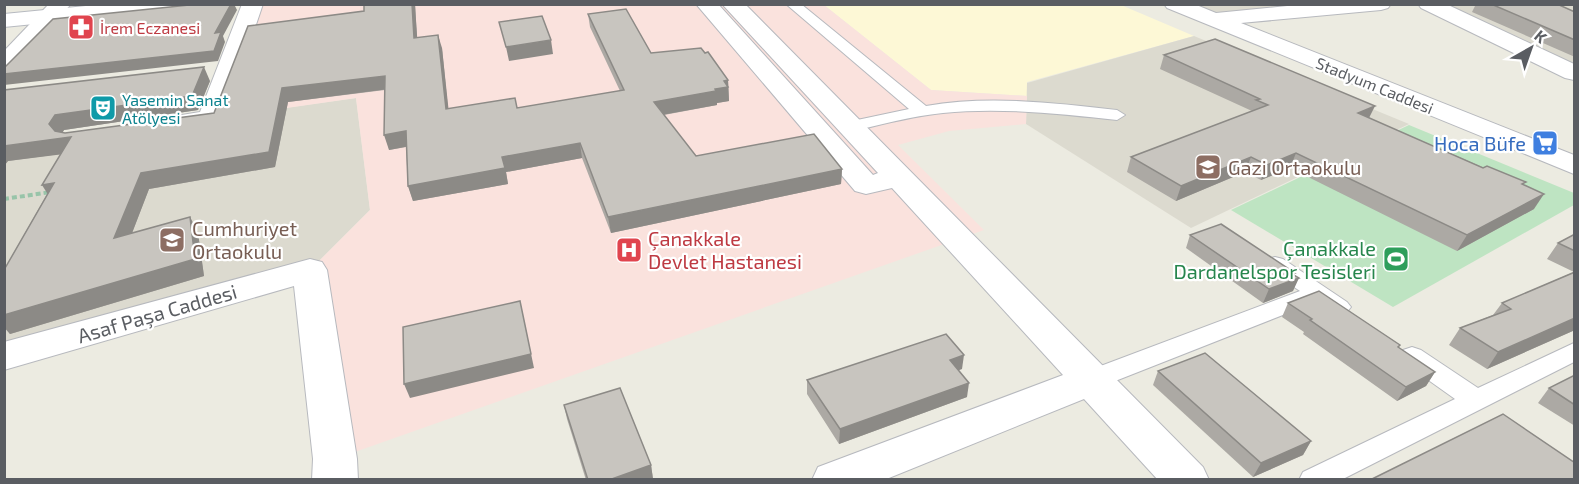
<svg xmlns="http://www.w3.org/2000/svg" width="1579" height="484" viewBox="0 0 1579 484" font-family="'Exo 2',sans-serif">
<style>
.commercial{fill:#fdf8d6}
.education{fill:#dcdacf}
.medical{fill:#fae2dd}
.green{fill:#bee4c2}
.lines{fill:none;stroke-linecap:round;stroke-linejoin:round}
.lane-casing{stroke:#b7b9be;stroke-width:2}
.street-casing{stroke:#b7b9be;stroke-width:2}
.secondary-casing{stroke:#b7bac0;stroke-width:2}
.path{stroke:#98c4a9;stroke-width:4;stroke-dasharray:5 3;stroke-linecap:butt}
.lane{fill:#fff;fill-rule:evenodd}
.street{fill:#fff;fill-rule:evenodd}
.secondary{fill:#fff;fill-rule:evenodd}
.wall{fill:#aca9a4}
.shaded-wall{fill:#8c8a86}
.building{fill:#c8c5bf;stroke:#8c8a86;stroke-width:1.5}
.labels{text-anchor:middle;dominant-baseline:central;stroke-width:4.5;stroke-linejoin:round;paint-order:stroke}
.far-health-label{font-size:16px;fill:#be3a42;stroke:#fff;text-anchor:start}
.far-street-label{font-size:16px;fill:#5a5d62;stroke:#fff}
.far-culture-label{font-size:16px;fill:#0d838f;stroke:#fff;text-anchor:start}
.shop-label{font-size:20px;fill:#366cbe;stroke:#fff;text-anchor:end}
.education-label{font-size:20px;fill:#785e54;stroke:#fff;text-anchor:start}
.health-label{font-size:20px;fill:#be3a42;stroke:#fff;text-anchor:start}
.leisure-label{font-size:20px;fill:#27864d;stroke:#fff;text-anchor:end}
.street-label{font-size:20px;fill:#5a5d62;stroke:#fff}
</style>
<rect width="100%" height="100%" fill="#ecebe1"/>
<polygon class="commercial" points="824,5 1121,5 1194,36 1027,82 1027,96 931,90"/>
<g class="education">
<polygon points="1460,4 1574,5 1574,67 1441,6"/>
<polygon points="1195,5 1346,5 1225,16"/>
<polygon points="1194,36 1409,124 1191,228 1026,124 1027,83"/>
<polygon points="356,98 370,210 310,270 5,356 4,147"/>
</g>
<polygon class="medical" points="253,4 824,5 931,90 1027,96 1026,124 949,131 898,145 984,230 335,459 310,270 370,210 356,98 211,119"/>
<polygon class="green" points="1409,125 1574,193 1574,205 1393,307 1231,210"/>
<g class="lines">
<defs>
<g id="lane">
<path d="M786,4H801L926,106C989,95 1054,103 1117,110L1125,115L1117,120C1060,114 1001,107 943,113C911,116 880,125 849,132L843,131L840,127L843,123L909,109Z"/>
<path d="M1275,257L1283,259L1347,302L1351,307L1347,312C1334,316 1327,309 1316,302L1100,387L1091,389L1082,387L1078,380L1082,373L1300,291L1267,269L1264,264L1267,259Z"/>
<polygon points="1574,343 1574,362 1341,480 1299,480 1303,472 1455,399 1403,362 1400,356 1403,350 1412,347 1421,350 1478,388"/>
</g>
<g id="street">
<polygon points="49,4 71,4 12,70 4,72 4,51"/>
<path d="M242,4H263L224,119L220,125C203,129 181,134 163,130L160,124L163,118L200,112Z"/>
<polygon points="696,4 718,4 873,175 878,173 722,4 745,4 1203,467 1209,480 1158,480 1084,399 884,480 812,480 818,467 1063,375 892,188 866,194 855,191"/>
<polygon points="1164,4 1194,4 1216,13 1307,4 1391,4 1388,8 1381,10 1241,23 1574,155 1574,174 1167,8"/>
<polygon points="1418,4 1446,4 1574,64 1574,80 1565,78 1421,8"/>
<polygon points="310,259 322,262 327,270 357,459 358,480 312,480 313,459 294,286 4,370 4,342"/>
</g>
<polygon id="secondary" points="106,4 185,4 182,8 175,10 4,27 4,14"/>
</defs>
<use href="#lane" class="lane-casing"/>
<use href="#street" class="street-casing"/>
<use href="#secondary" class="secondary-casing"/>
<polyline class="path" points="4,199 51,192"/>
<use href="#lane" class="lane"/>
<use href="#street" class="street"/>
<use href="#secondary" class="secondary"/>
</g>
<g class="wall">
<polygon points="364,4 415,4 417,38 442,48 448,108 517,108 620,91 590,27 588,14 651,53 728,80 729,101 717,103 717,105 664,115 696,156 842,169 841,184 611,233 582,158 506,172 508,184 413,201 408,186 406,147 389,150 385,90 288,102 275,167 149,189 132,233 190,217 198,233 204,276 10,334 4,327 4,270 47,194 60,154 8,161 4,166 4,90 210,81 198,110 64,130 62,133 65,133 214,113 364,11"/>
<polygon points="1476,4 1557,4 1575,12 1575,57 1472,12"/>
<polygon points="1164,55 1369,118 1524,185 1534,209 1457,251 1290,168 1261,180 1245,172 1176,201 1127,172 1131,157 1252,111 1160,69"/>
<polygon points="1575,234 1575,330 1487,369 1449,345 1460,328 1493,315 1502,303 1574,272 1547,259 1558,243"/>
<polygon points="1190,235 1295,273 1293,291 1263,303 1186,248"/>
<polygon points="1288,303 1398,347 1435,372 1426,386 1397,401 1303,334 1304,332 1282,317"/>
<polygon points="962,369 958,370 967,397 839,444 807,394 807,380"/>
<polygon points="1158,371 1311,441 1303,455 1253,477 1153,385"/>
<polygon points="1575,375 1575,426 1538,403 1549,388"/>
<polygon points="564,405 651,465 653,479 586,480 567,419"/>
</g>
<g class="shaded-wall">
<polygon points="231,4 234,4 237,10 223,36 225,42 218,61 4,85 4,74 215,33"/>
<polygon points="412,4 415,4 418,51 414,38"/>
<polygon points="438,35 442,48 450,123 446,109"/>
<polygon points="551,40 553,54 509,61 506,47"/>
<polygon points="204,67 210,81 198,110 64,130 59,138 71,137 80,152 8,161 4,166 4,146 49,124 55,115"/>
<polygon points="385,76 389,89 288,102 275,167 149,189 124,254 114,238 141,173 282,88"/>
<polygon points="728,80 729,101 717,103 717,105 656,116 654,102 715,89 724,81"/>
<polygon points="1375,106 1368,120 1358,113"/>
<polygon points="406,131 410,146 389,150 384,135"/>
<polygon points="580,143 582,158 506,172 508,184 413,201 408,186 502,157"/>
<polygon points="1296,153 1290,168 1261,180 1267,165"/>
<polygon points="1251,157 1245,172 1176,201 1181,186"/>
<polygon points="842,169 841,184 611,233 608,217"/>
<polygon points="54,183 52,201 42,185"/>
<polygon points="1544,194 1534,209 1457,251 1467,235"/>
<polygon points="190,217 198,233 204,276 10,334 4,327 4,315"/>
<polygon points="1295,273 1291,281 1299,278 1293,291 1263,303 1269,289"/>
<polygon points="520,301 534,368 410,398 404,384"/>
<polygon points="1575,318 1575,330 1487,369 1498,352"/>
<polygon points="964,355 962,369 948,374 950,360"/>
<polygon points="1435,372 1426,386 1397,401 1406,387"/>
<polygon points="969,383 967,397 839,444 840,429"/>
<polygon points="1311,441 1303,455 1253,477 1261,463"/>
<polygon points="651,465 653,479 653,480 609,480"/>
</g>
<g class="building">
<polygon points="199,4 231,4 215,33 221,32 214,51 4,74 4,68 53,19"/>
<polygon points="364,4 412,4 414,38 438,35 446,109 515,98 517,108 624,90 588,14 626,9 651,53 701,48 705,53 708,52 728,80 724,81 728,87 715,89 716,91 654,102 696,156 814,134 842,169 608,217 580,143 502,157 505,168 408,186 406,131 384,135 385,76 282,88 269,152 141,173 114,238 190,217 195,259 4,315 4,270 54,183 42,185 71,137 4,146 4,90 204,67 192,96 55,115 49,124 55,131 65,133 214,113 248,26 364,11"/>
<polygon points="1491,4 1557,4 1575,12 1575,40"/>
<polygon points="542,16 551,40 506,47 499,22"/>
<polygon points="1215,39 1375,106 1358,113 1483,168 1487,166 1526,182 1522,184 1544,194 1467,235 1296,153 1267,165 1251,157 1181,186 1131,157 1268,105 1256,100 1260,99 1164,55"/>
<polygon points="1221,224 1295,273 1292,274 1299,278 1269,289 1190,235"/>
<polygon points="1575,234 1575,251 1558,243"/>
<polygon points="1575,272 1575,318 1498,352 1460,328 1511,309 1502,303"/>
<polygon points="1319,291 1400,345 1398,347 1435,372 1406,387 1310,320 1312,319 1288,303"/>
<polygon points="520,301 531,354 404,384 403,327"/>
<polygon points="946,334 964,355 950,360 969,383 840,429 807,380"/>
<polygon points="1205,353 1311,441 1261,463 1158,371"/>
<polygon points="1575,375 1575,405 1549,388"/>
<polygon points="620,388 651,465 609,480 588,480 564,405"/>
<polygon points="1503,414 1575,463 1575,480 1370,480"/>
</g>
<defs>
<symbol id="pharmacy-square" viewBox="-11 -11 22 22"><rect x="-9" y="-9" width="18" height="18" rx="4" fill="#e0444e" stroke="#fff"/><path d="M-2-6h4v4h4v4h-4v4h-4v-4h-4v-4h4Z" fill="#fff"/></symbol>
<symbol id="theatre-square" viewBox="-11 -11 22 22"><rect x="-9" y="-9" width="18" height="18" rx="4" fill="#0f9aa8" stroke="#fff"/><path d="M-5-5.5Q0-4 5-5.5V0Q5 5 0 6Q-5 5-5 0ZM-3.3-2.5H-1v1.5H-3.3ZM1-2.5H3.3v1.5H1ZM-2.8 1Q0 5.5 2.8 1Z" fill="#fff"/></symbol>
<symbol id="supermarket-square" viewBox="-11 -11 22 22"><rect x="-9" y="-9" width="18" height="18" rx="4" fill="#3f7fe0" stroke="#fff"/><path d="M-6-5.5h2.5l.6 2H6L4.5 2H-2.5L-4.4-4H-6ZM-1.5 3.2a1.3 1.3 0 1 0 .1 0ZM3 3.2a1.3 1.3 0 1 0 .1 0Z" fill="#fff"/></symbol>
<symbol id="school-square" viewBox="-11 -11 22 22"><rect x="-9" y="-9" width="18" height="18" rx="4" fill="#8d6e63" stroke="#fff"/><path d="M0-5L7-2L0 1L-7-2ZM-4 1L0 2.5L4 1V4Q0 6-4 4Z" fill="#fff"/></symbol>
<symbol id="hospital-square" viewBox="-11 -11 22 22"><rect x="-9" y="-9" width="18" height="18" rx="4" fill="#e0444e" stroke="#fff"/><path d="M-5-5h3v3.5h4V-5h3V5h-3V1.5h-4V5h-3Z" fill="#fff"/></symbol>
<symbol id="stadium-square" viewBox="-11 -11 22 22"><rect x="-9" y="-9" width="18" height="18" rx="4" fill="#2e9e5b" stroke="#fff"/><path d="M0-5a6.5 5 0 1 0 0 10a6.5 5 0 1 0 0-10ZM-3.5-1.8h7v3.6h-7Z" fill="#fff"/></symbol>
</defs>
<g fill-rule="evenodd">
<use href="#pharmacy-square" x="66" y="12" width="30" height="30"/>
<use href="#theatre-square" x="88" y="93" width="30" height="30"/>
<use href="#supermarket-square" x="1530" y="128" width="30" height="30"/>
<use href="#school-square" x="1193" y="152" width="30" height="30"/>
<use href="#school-square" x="157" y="225" width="30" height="30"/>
<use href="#hospital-square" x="614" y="235" width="30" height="30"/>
<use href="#stadium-square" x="1381" y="244" width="30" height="30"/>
</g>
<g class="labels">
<g class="far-health-label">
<text x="100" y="27">İrem Eczanesi</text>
</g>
<g class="far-street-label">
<text transform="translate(1375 85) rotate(22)">Stadyum Caddesi</text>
</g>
<g class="far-culture-label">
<text x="122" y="99">Yasemin Sanat<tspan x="122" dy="18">Atölyesi</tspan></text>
</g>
<g class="shop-label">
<text x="1526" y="143">Hoca Büfe</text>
</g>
<g class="education-label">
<text x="1228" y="167">Gazi Ortaokulu</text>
<text x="192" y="228">Cumhuriyet<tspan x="192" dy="23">Ortaokulu</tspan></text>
</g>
<g class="health-label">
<text x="648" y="238">Çanakkale<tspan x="648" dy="23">Devlet Hastanesi</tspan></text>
</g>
<g class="leisure-label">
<text x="1376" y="248">Çanakkale<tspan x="1376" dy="23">Dardanelspor Tesisleri</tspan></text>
</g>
<g class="street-label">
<text transform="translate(157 313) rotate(-16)">Asaf Paşa Caddesi</text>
</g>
</g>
<rect width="1579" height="484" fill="none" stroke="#5a5d62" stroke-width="12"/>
<g transform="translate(1531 48) rotate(40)" stroke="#ffffff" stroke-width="4.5" paint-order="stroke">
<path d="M0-4.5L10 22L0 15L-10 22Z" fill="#5a5d62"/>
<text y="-9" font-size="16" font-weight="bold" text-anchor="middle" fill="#5a5d62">K</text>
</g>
</svg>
